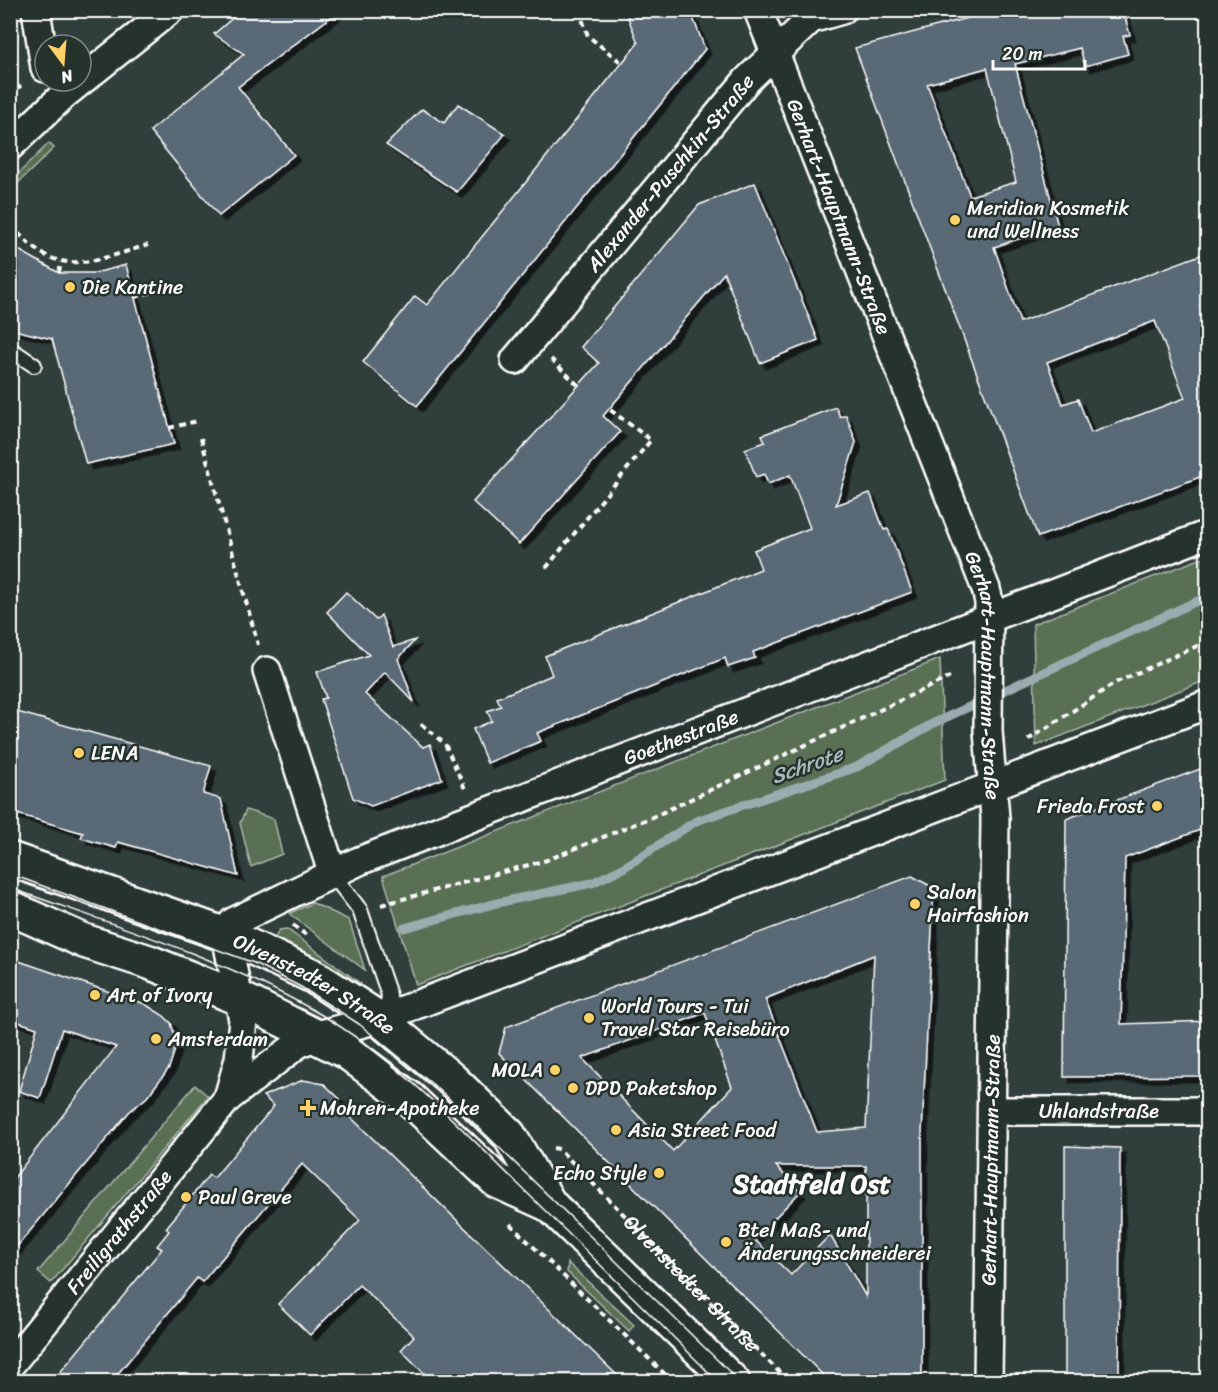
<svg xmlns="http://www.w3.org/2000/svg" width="1218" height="1392" viewBox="0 0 1218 1392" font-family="Sriracha,sans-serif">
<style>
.green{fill:#5a7054;stroke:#acb8aa;stroke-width:1.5}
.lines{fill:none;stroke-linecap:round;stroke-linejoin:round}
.stream{stroke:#9bacb0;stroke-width:9}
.building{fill:#5a6976;stroke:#fff;stroke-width:1.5;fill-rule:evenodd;filter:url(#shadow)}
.lane-casing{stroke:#fff;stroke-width:18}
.street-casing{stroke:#fff;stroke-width:32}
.secondary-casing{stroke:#fff;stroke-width:38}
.path{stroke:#fff;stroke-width:4;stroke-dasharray:6 4.5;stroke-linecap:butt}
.lane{stroke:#26332d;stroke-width:14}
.street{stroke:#26332d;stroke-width:27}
.secondary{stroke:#26332d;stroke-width:33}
.tram{stroke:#fff;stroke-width:1.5}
.poi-dot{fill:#ffd166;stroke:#26332d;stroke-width:2}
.labels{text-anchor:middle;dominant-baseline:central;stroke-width:5;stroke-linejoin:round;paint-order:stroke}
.street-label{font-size:20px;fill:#fff;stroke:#26332d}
.poi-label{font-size:20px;fill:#fff;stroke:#26332d;text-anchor:start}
.water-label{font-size:21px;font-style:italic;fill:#acbabe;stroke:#26332d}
.district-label{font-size:26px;font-weight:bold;fill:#fff;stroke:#26332d}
</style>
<defs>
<filter id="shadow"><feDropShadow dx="5.5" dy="5.5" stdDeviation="0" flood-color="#0009"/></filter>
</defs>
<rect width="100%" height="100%" fill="#303e3c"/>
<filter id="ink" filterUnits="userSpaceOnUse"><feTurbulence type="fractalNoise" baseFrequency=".0167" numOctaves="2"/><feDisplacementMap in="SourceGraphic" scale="12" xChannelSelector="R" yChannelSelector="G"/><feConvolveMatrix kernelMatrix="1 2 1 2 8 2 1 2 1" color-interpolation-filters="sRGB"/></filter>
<g filter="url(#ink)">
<g class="green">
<polygon points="49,143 54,148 11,190 11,181"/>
<polygon points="1207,556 1207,680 1036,746 1033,624"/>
<polygon points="940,659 945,780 416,985 383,876"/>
<polygon points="246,810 274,819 282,854 251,867 240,823"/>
<polygon points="313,903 349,920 365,970 292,916 290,913"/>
<polygon points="287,929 361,984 358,988 274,940 279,930"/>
<polygon points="195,1085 208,1096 51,1283 38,1272"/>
<polygon points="568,1263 634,1325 629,1331 567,1272"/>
</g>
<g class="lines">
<polyline class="stream" points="404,928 497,903 592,883 623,868 696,821 857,767 932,724 1208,596"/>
</g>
<g class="building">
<polygon points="242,10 340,10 238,87 294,155 219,216 150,131 244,54 214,34"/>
<polygon points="625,10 690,10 705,49 417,406 363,362 415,296 427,305 638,43"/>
<path d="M997,10H1123L1130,35L1123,36L1128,54L1085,66L1080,48L1015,64L1058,226L994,247L1020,322L1208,252V302L1200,305L1208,325V474L1038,537L855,48ZM987,68L1016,182L970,196L927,84ZM1155,321L1185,398L1091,433L1078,399L1063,404L1047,362Z"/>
<polygon points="458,104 505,134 457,192 386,145 422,109 444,123"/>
<polygon points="755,183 818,340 760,363 724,273 603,416 620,432 519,544 473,502 599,363 581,347 699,205"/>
<polygon points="10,245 59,273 95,273 126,265 174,444 86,464 52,339 10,329"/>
<polygon points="836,407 840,417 846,415 856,442 836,505 870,493 884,530 888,529 912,592 753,652 755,658 728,667 725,658 537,733 541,741 487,763 473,729 492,721 487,711 501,706 497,698 552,675 545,656 761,569 754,550 810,528 790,475 768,484 764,474 756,477 745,449 765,442 762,435"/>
<polygon points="346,592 376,620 381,615 393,647 415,640 398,659 414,702 385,672 365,694 423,747 430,744 442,779 371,806 353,798 321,699 326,698 317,672 369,655 327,612"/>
<polygon points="10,710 211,766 203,794 221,799 238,876 118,842 116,848 81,838 83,833 10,812"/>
<polygon points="1208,766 1208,827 1125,858 1121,1024 1208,1021 1208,1076 1064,1077 1066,819"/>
<path d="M912,876L934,888L922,1132V1382H830L499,1053L506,1027ZM874,955L866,1128L817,1132L765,999ZM705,1013L732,1087L673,1151L582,1058ZM776,1166H866V1297L830,1235L791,1275L754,1239L800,1192Z"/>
<polygon points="10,958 145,1004 164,1016 171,1023 177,1043 169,1068 147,1097 129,1112 10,1255 10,1183 116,1047 62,1029 40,1098 19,1091 37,1028 10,1019"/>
<polygon points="303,1080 324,1084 340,1099 336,1103 624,1382 433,1382 401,1350 414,1336 359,1285 310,1335 278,1304 360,1220 302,1164 202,1282 197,1278 111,1382 52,1382 162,1249 157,1246 169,1231 166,1228 209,1175 214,1178 274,1106 263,1096"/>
<polygon points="1065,1146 1120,1148 1119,1382 1065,1382"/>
</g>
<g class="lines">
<defs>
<g id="lane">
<polyline points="10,349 34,365"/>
<polyline points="333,875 360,910 389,995 388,1004 380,1017"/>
</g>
<g id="street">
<polyline points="36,10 45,68"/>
<path id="s2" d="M758,10L986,589L989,602L988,731L995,818L988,1382"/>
<polyline points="10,146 65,94 170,10"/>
<path id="s3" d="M515,360L747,80L811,19L842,10"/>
<polyline points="267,671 333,875"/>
<path id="s4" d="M228,1098L239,1059L243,1020L226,935L233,922L359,861L1208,534"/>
<path id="s5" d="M993,1111H1208"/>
<path id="s6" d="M10,1365L228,1098L298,1044L317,1035L379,1019L1208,704"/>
</g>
<g id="secondary">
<path id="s7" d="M10,859L226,935L313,976L379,1019L451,1079L509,1135L550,1205L733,1382"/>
<polyline points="10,908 84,941 149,962 239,998 347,1052 410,1099 497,1181 550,1205"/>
</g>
</defs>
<use href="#lane" class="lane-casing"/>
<use href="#street" class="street-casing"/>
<use href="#secondary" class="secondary-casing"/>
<g class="path">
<polyline points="579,10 588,36 622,63"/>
<polyline points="10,80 21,88"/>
<path d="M10,226C22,236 33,249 47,256C77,272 118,253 148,245"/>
<polyline points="59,273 61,262"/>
<polyline points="135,297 160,290"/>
<polyline points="551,359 579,386"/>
<polyline points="169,428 197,421"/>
<polyline points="201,438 258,645"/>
<polyline points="546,568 651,440 609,409"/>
<polyline points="421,724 445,744 466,791"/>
<polyline points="1028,740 1117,682 1208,641"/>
<polyline points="381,905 547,860 657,815 952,676"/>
<polyline points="293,925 306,935"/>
<path id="s1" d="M553,1148L559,1149L789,1382"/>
<polyline points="510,1224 673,1382"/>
</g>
<use href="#lane" class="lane"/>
<use href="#street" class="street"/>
<use href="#secondary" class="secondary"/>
<g class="tram">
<polyline points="10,874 254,963 301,987 359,1024 442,1092 740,1382"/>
<path d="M10,888C115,925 223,958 320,1014C395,1058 457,1124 519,1185C585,1250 652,1315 718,1382"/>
</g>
</g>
</g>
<g class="poi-dot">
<circle cx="955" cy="220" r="6"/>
<circle cx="70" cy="287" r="6"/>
<circle cx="79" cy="753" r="6"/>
<circle cx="1157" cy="806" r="6"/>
<circle cx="915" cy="904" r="6"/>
<circle cx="95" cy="995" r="6"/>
<circle cx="589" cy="1018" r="6"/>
<circle cx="156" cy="1039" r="6"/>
<circle cx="555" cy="1070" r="6"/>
<circle cx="573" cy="1088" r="6"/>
<path d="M305 1099h6v6h6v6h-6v6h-6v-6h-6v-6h6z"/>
<circle cx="616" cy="1130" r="6"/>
<circle cx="659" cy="1173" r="6"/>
<circle cx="186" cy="1197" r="6"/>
<circle cx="726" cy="1242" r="6"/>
</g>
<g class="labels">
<g class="street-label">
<text stroke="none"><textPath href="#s3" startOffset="243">Alexander-Puschkin-Straße</textPath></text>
<text stroke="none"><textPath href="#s2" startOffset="222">Gerhart-Hauptmann-Straße</textPath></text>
<text stroke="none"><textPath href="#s2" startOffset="708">Gerhart-Hauptmann-Straße</textPath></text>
<text stroke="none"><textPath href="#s4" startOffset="666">Goethestraße</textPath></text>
<text stroke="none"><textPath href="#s7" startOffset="330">Olvenstedter Straße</textPath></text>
<text stroke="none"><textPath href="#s5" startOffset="106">Uhlandstraße</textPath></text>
<text transform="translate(991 1160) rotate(-89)">Gerhart-Hauptmann-Straße</text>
<text stroke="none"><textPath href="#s6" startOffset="172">Freiligrathstraße</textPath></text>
<text stroke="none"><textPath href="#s1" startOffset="195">Olvenstedter Straße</textPath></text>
</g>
<g class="poi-label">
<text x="967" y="208">Meridian Kosmetik<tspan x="967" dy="23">und Wellness</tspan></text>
<text x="82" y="287">Die Kantine</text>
<text x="91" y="753">LENA</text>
<text x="1145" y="806" text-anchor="end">Frieda Frost</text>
<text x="927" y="892">Salon<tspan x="927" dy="23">Hairfashion</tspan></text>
<text x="107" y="995">Art of Ivory</text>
<text x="601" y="1006">World Tours - Tui<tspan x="601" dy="23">Travel Star Reisebüro</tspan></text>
<text x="168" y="1039">Amsterdam</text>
<text x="543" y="1070" text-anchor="end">MOLA</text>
<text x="585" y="1088">DPD Paketshop</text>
<text x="320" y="1108">Mohren-Apotheke</text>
<text x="628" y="1130">Asia Street Food</text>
<text x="647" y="1173" text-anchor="end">Echo Style</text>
<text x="198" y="1197">Paul Greve</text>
<text x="738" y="1230">Btel Maß- und<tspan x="738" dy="23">Änderungsschneiderei</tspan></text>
</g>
<g class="water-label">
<text transform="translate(807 765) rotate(-19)">Schrote</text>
</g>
<g class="district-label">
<text x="812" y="1184">Stadtfeld Ost</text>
</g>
</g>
<rect width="1218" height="1392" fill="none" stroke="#26332d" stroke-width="36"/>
<rect x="18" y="18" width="1182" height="1356" fill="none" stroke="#fff" stroke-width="2" filter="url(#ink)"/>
<g transform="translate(63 63) rotate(164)"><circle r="28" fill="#26332d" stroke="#7d8581" stroke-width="1.5"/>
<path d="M0-4.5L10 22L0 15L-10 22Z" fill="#ffd166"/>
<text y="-9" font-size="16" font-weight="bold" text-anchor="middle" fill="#ffffff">N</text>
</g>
<path d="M993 60v9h92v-9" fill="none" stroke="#ffffff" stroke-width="3"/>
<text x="1002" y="60" font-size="18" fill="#ffffff" stroke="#26332d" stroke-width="4.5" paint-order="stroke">20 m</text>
</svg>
